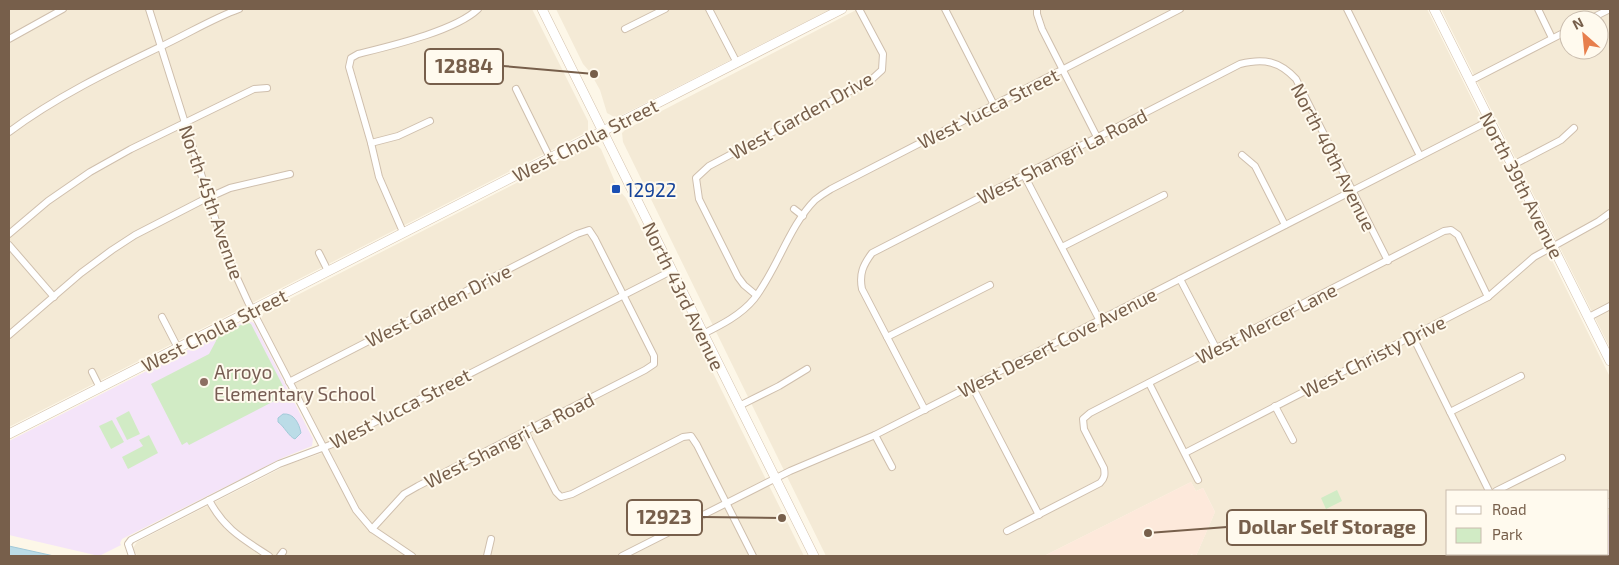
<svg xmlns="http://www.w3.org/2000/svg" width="1619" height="565" viewBox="0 0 1619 565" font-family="'Exo 2',sans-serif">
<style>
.residential{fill:#f4ead6;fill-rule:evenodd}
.commercial{fill:#fde9db}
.education{fill:#f4e4f9}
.green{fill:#d1ebc5}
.water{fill:#bbdce7;stroke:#a2cad9}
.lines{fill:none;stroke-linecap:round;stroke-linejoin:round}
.street-casing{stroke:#cfbfad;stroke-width:8}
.secondary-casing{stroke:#d4c2ad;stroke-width:10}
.street{stroke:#fff;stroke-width:6}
.secondary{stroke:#fff;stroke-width:9}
.transit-dot{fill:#1a4fb4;stroke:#fffaee;stroke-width:2}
.education-dot{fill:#8d6e63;stroke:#fffaee;stroke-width:2}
.labels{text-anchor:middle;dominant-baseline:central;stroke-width:4;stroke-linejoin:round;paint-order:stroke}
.street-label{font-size:19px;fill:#775f4b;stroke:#fffaee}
.transit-label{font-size:19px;fill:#164399;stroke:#fffaee;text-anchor:start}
.education-label{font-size:19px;fill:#785e54;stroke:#fffaee;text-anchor:start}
.leader{fill:none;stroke:#775f4b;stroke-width:2}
.callout-dot{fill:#775f4b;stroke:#fffaee;stroke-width:2}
.callout{fill:#fffaee;stroke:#775f4b;stroke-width:2}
.callout-label{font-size:20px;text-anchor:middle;font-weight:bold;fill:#775f4b}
</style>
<rect width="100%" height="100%" fill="#fdf7e8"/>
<g class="residential">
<polygon points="9,9 532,9 588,121 588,130 585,133 9,427"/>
<polygon points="556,9 831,9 616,118 607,113 600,90 590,72 583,64"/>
<polygon points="858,9 1427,9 1610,377 1610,490 1607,491 1448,491 1448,554 1485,554 1480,556 1196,556 1215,512 1203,488 1196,491 1191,482 1044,556 826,556 623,142 622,133 625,130"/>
<path d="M1441,9H1610V348ZM1569,20H1599V50H1569Z"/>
<polygon points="593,145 598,146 601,149 618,189 626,198 804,556 138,556 135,553 133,548 137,542 287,465 328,451 261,319 264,312 589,146"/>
</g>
<polygon class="commercial" points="1191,482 1196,491 1203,488 1215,512 1196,556 1191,554 1190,556 1044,556"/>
<g class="education">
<polygon points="247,320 254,323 313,439 312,446 282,458 122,539 120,543 121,545 99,556 9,535 9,441"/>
<polygon points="1610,514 1610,556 1523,556 1528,554 1608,554 1608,515"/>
</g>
<g class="green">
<polygon points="247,322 251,324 284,388 277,391 280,398 189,445 187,442 182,445 151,384 209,354 216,341 215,337"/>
<polygon points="129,411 140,434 127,440 116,418"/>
<polygon points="112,420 124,442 111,449 99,426"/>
<polygon points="149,435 158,453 128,469 122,457 143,446 139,440"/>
<polygon points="1337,490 1342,501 1326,509 1321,498"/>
</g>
<g class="water">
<path d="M283,414C294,413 299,423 301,433L295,439C289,437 284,426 278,422V418Z"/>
<polygon points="9,546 54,556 9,556"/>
</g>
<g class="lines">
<defs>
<g id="street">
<polyline points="149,9 227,256 248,302 356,510 372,529 412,556"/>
<polyline points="709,9 737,63"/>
<polyline points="945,9 994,105"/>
<polyline points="1037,9 1037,14 1042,29 1097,137"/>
<polyline points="1347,9 1420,156"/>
<polyline points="1538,9 1552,38"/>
<polyline points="1588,20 1610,9"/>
<polyline points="625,29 665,9"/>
<polyline points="9,39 63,9"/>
<polyline points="1470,81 1569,30"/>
<polyline points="516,89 550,158"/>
<path d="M9,132C57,96 112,70 166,44C191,32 214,18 239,9"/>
<polyline points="371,143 398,136 430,121"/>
<polyline points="1242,155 1255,166 1285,225"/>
<polyline points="1513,165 1561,140 1574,128"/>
<polyline points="1024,175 1100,321"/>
<polyline points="794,209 803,216"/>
<path d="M403,232L379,177L371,143L349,67L351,58L358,54C390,46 455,31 478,9"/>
<polyline points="9,234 48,201 90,172 131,149 254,89 267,88"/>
<polyline points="9,245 54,297"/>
<polyline points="1062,247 1164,195"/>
<polyline points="319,253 328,271"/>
<polyline points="1180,279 1216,348"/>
<polyline points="756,295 744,285 738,277 699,199 696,178 709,166 871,80 882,70 883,54 859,9"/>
<polyline points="162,317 178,348"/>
<polyline points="1589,317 1610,306"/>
<path d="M703,334C721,325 741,315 754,299C777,270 789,226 815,200C820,196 826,192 831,189L1180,9"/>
<polyline points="9,335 81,273 112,250 135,235 201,201 230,188 290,174"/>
<polyline points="1412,335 1489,491"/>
<polyline points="887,337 990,285"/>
<polyline points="92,372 100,388"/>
<polyline points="289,382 577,234 589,230 595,239 654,356 654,364 645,370 418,486 404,494 372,529"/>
<polyline points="1149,383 1198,480"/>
<polyline points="972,386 1039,515"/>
<polyline points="739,406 779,386 807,369"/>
<polyline points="1275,406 1293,440"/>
<path d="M925,410L862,289C859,274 863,265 872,253L1240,64C1264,58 1279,61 1296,79L1388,261"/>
<polyline points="1450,412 1521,376"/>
<polyline points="525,431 556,492 561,497 572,494 683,437 691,436 697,445 753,556"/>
<polyline points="875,435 892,467"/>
<polyline points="1185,453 1488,297 1534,257 1599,221 1610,213"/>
<polyline points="1496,491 1562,458"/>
<path d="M209,500C224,529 243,539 269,556"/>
<path d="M1007,531L1100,483C1105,478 1105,474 1104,468L1084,429L1083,419L1090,413L1444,231L1451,230L1458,235L1488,297"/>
<polyline points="132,556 128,544 131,540 279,464 330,445 671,271"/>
<polyline points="280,556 283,552"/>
<polyline points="487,556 491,539"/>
<polyline points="622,556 790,471 875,435 1479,126 1489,120"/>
</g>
<g id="secondary">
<polyline points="542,9 814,556"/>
<polyline points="1434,9 1610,361"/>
<polyline points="9,434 842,9"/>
<polyline points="1608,504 1610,503"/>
<polyline points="1506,556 1511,554"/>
</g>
</defs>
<use href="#street" class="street-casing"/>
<use href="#secondary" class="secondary-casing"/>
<use href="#street" class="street"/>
<use href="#secondary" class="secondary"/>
</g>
<rect class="transit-dot" x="611" y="184" width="10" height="10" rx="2.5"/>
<circle class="education-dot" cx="204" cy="382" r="5"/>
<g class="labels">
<g class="street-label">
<text transform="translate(988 108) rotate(-27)">West Yucca Street</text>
<text transform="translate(801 115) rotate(-29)">West Garden Drive</text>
<text transform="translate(585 140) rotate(-27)">West Cholla Street</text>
<text transform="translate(1062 156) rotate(-27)">West Shangri La Road</text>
<text transform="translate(1334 157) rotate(63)">North 40th Avenue</text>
<text transform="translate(1522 185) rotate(63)">North 39th Avenue</text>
<text transform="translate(212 202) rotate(71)">North 45th Avenue</text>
<text transform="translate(684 296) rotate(64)">North 43rd Avenue</text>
<text transform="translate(438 305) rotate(-27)">West Garden Drive</text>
<text transform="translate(1266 323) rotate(-27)">West Mercer Lane</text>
<text transform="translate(214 330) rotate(-27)">West Cholla Street</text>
<text transform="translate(1057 342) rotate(-27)">West Desert Cove Avenue</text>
<text transform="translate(1373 356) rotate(-27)">West Christy Drive</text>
<text transform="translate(400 408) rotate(-27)">West Yucca Street</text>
<text transform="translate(509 440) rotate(-27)">West Shangri La Road</text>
</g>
<g class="transit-label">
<text x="626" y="189">12922</text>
</g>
<g class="education-label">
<text x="214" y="371">Arroyo<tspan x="214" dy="22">Elementary School</tspan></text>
</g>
</g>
<path class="leader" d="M594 74L503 66M782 518L702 517M1148 533L1227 527"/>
<g class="callout-dot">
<circle cx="594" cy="74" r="5"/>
<circle cx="782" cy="518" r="5"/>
<circle cx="1148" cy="533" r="5"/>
</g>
<g class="callout">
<rect x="425" y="49" width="78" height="35" rx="5"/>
<rect x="627" y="500" width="75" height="35" rx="5"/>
<rect x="1227" y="510" width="199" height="35" rx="5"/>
</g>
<g class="callout-label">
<text x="464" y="73">12884</text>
<text x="664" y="524">12923</text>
<text x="1327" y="534">Dollar Self Storage</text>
</g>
<rect width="1619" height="565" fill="none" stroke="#775f4b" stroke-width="20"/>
<rect x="1446" y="490" width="162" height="65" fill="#fffaee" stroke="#c9bcad"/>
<rect x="1456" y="506" width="25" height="8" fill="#ffffff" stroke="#c9bcad"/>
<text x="1492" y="515" font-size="15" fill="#775f4b">Road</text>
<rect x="1456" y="528" width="25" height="15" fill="#d1ebc5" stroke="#c9bcad"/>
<text x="1492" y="540" font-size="15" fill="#775f4b">Park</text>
<g transform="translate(1584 35) rotate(333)"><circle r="24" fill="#fffaee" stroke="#c9bcad"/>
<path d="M0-4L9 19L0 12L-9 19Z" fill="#e77f4d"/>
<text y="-8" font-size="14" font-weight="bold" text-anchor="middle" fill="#775f4b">N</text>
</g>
</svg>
